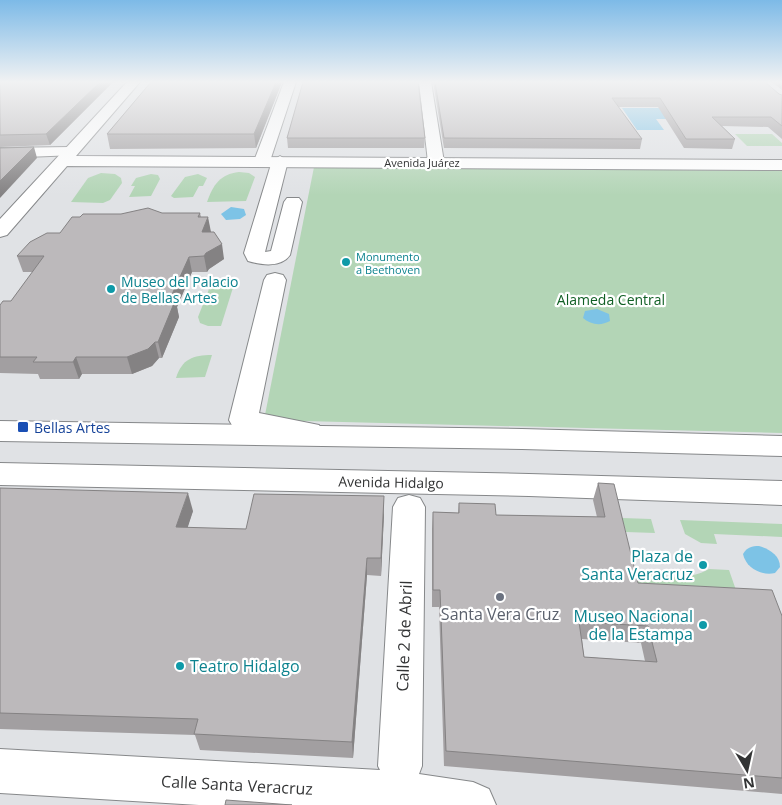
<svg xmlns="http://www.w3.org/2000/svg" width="782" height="805" viewBox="0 0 782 805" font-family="'Open Sans',sans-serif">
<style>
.green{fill:#b3d5b6}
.water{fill:#7dc3e6}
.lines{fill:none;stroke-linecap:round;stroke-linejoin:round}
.minor-casing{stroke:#86888a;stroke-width:2}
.major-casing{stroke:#86888a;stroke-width:2}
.minor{fill:#fff;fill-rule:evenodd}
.major{fill:#fff;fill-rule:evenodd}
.wall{fill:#a29fa1;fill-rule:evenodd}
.shaded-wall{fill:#848283}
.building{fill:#bcb9bb;stroke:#848283;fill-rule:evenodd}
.culture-dot{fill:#0f9aa8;stroke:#fff;stroke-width:2}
.transit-dot{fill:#1a4fb4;stroke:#fff;stroke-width:2}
.worship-dot{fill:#6b7280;stroke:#fff;stroke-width:2}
.labels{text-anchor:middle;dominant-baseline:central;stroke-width:4.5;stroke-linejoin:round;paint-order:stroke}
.far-street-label{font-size:11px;fill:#333435;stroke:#fff}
.far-culture-label{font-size:11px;fill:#0d838f;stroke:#fff;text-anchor:start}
.culture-label{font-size:14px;fill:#0d838f;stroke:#fff;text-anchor:start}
.park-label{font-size:14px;fill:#105f24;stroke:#fff}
.transit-label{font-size:14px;fill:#164399;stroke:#fff;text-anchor:start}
.street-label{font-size:14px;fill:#333435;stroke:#fff}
.near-culture-label{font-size:16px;fill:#0d838f;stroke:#fff;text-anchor:end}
.near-worship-label{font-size:16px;fill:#5b616d;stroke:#fff}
.near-street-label{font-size:16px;fill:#333435;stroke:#fff}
</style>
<rect width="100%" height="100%" fill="#e0e2e5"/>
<g class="green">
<polygon points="735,134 772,134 782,143 782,146 747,146"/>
<polygon points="314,167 782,171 782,433 264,420"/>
<path d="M239,172L249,173L255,177L246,201L207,202C213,185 220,174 239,172Z"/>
<polygon points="101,173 115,174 121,178 122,183 110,200 103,203 71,202 88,178"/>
<polygon points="151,174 158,175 160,179 151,196 129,197 135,186 131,186 136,178"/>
<polygon points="198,174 207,178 203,186 199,186 193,197 174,198 171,196 185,177"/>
<polygon points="236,278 221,326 208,326 200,323 198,317 211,284 219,280"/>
<path d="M212,355L205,377L176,378C182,359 193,355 212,355Z"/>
<polygon points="622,518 651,519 655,533 626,532"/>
<polygon points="680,520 782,524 782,537 714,534 717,544 701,543 685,534"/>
<path d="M709,569L729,570L737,593L639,587L635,570C661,575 684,583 709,569Z"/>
</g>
<g class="water">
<polygon points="622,108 692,108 670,119 656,119 664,130 637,130"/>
<polygon points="231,207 244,209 246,215 240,219 226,220 221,214"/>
<path d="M597,309L609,314L610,321C601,326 591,325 583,318L585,311Z"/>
<path d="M759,546C769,549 780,555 780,567L775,573C761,576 746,568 743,554C747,547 752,546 759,546Z"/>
</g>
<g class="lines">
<defs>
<g id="minor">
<polygon points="284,82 296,82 270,161 262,166 256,164 254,161"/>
<polygon points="419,82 431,82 444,162 442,165 430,165 428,162"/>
<polygon points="70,147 76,149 78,152 76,155 0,158 0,148"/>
<path d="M280,156L288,161L265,252L271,251L284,202L287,198H299L302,202L290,255C281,268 261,265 248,261L244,253L272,161Z"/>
<polygon points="275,273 283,275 286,280 259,413 319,425 323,432 319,439 309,442 243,429 233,427 229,420 264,280 267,275"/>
<polygon points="409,495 420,498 425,507 422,766 419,774 473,782 489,789 496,805 199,805 0,793 0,749 380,770 378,766 393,507 398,498"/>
</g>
<g id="major">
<polygon points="127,82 140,82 76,156 782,160 782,170 67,166 7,235 0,237 0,219"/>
<polygon points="0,421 522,429 782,436 782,456 522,449 0,441"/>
<polygon points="0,463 529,474 782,481 782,505 529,496 0,485"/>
</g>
</defs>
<use href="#minor" class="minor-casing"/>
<use href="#major" class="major-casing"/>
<use href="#minor" class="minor"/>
<use href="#major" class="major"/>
</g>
<g class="wall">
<polygon points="0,82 113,82 50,145 0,147"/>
<polygon points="151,82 282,82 256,148 110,149 107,134"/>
<polygon points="433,82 765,82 779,94 782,95 782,139 768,127 722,126 735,139 732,149 684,148 658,107 618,107 642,139 640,149 444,148"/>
<polygon points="772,82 782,82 782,90"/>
<polygon points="287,138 425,138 424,148 288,148"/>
<polygon points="162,213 200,213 201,217 211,232 224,259 209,269 207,272 192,272 177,307 179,317 162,358 159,358 152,366 132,374 82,374 79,379 40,379 38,374 0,373 0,305 11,301 33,272 23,272 17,256 60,233 80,217"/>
<path d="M598,483L638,583L782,616V794L444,766L439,607H432V529L433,512L458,513L459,503L496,515L597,517L593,500ZM582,639L641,643L645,661L584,657Z"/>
<polygon points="0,488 193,511 187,528 246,529 384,514 381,576 367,575 353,758 200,750 195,735 0,729"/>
</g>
<g class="shaded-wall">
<polygon points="100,82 113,82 50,145 46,134"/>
<polygon points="276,82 282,82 256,148 254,134"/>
<polygon points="34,147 37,158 0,198 0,181"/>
<polygon points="208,217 211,232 202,232"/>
<polygon points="222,244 224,259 209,269 207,272 204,256 206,253"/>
<polygon points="189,257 192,272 177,307 179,317 162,358 158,342 169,301"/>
<polygon points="155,342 159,358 152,366 132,374 127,357"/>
<polygon points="76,357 82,374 79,379 73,362"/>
<polygon points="188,493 193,511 182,545 176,527"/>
<polygon points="384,496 384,514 381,576 381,558"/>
<polygon points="367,558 367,575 353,758 352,742"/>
</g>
<g class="building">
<polygon points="0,82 100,82 46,134 0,135"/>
<polygon points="151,82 276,82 254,134 107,134"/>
<polygon points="303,82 418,82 425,138 287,138"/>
<polygon points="435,82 765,82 779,94 782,95 782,126 771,117 712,117 735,139 686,139 660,98 612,98 642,139 444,138"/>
<polygon points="34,147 0,181 0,148"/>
<polygon points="148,208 162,213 200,213 198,217 208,217 202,232 214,232 222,244 206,253 204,256 189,257 169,301 175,301 158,342 155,342 148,349 127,357 76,357 73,362 33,362 37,357 0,357 0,305 3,301 11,301 44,256 17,256 30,242 47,233 60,233 72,217 80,217 83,214 121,214"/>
<path d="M598,483L614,484L638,583L772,590L782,616V778L446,751L440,590H433V512L459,513V503L495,504L496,515L605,517ZM579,622L648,626L657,662L584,657Z"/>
<polygon points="0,488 188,493 176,527 246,529 254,494 384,496 381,558 367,558 352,742 194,734 198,719 0,713"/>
<polygon points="226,800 292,805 225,805"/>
</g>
<linearGradient id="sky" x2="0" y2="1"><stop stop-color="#7dbae7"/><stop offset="0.42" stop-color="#f1f2f3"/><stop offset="1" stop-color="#f1f2f3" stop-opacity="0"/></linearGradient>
<rect width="782" height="195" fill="url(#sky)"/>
<g class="culture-dot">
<circle cx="346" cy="262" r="5"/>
<circle cx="111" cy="289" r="5"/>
<circle cx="703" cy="565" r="5"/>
<circle cx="703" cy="625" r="5"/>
<circle cx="180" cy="666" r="5"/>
</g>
<rect class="transit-dot" x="17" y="421" width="12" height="12" rx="2.5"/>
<circle class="worship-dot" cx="500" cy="597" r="5"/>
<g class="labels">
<g class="far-street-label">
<text x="422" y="162">Avenida Juárez</text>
</g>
<g class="far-culture-label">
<text x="356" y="256">Monumento<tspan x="356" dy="13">a Beethoven</tspan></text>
</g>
<g class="culture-label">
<text x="121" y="281">Museo del Palacio<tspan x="121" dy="16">de Bellas Artes</tspan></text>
</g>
<g class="park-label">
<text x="611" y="299">Alameda Central</text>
</g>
<g class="transit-label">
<text x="34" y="427">Bellas Artes</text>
</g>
<g class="street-label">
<text transform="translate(391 482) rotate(1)">Avenida Hidalgo</text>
</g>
<g class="near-culture-label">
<text x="693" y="556">Plaza de<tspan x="693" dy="18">Santa Veracruz</tspan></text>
<text x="693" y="616">Museo Nacional<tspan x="693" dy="18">de la Estampa</tspan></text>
<text x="190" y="666" text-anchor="start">Teatro Hidalgo</text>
</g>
<g class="near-worship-label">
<text x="500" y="614">Santa Vera Cruz</text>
</g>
<g class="near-street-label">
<text transform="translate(404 636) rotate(-88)">Calle 2 de Abril</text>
<text transform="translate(237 785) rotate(3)">Calle Santa Veracruz</text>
</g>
</g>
<g transform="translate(747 770) rotate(171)" stroke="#ffffff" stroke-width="4" paint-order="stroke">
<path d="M0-4L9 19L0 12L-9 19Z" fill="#333435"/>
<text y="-8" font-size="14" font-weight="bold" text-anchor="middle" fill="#333435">N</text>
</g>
</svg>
